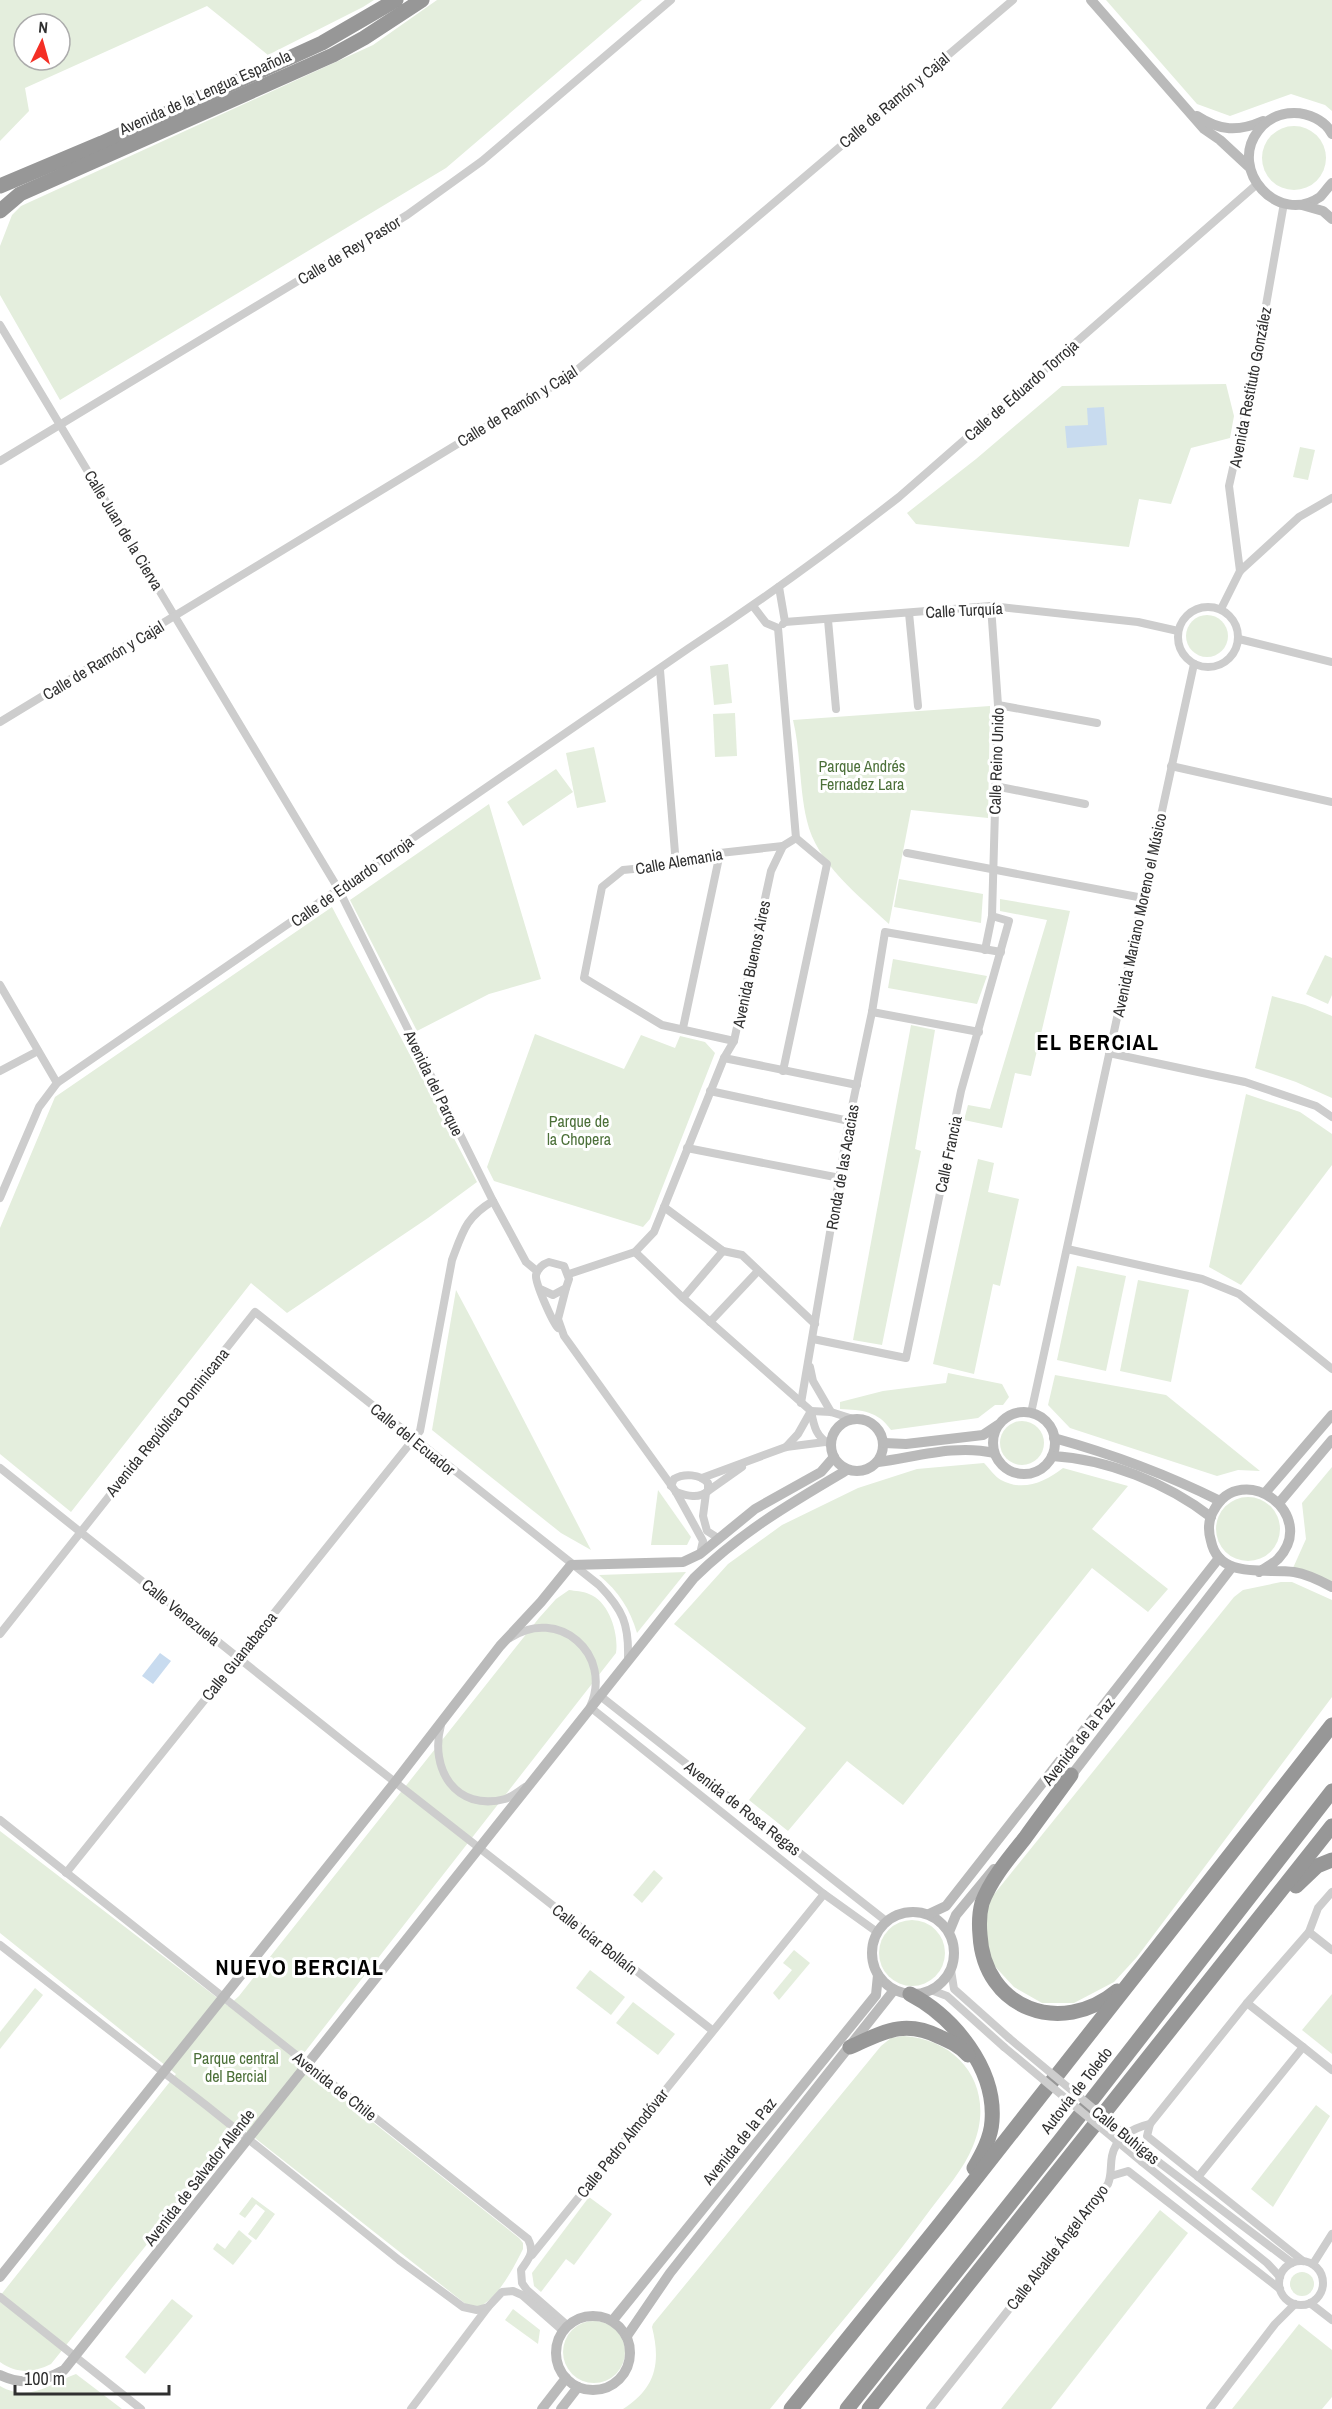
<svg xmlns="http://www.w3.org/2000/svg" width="1332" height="2409" viewBox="0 0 1332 2409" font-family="'Archivo Narrow',sans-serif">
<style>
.green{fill:#e4eedd;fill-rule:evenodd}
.water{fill:#c8dbef}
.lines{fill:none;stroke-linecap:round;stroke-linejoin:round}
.street{stroke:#cdcdcd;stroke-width:8}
.secondary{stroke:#bababa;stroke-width:10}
.highway{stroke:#979797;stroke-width:15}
.street-bridge{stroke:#cdcdcd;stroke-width:8}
.labels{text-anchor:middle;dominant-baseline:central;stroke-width:6;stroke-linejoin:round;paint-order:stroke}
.street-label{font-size:16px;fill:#303030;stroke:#fff}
.park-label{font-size:16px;fill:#4c7039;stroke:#fff}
.district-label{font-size:22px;font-weight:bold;letter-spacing:1.5px;fill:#000;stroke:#fff}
</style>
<rect width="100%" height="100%" fill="#fff"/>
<g class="green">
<path d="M0,0H374L363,7L268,55L207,6L25,88L29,111L0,141ZM24,24H60V60H24Z"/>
<polygon points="437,0 642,0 446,168 60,400 0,295 0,246 12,215 21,206 373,45"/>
<polygon points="1106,0 1332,0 1332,111 1325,105 1291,94 1230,116 1197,104"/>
<circle cx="1294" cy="158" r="32"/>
<polygon points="1226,384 1234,416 1230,438 1191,448 1171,504 1139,499 1129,547 916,524 907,513 976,459 1062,386"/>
<polygon points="1300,447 1315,450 1308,480 1293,477"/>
<circle cx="1207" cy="636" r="21"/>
<polygon points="728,664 732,703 714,705 710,666"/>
<path d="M990,706L988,818L911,810L889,924C859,896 816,862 807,821C799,788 801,753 793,720Z"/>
<polygon points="735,713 737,756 715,757 713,714"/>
<polygon points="594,747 606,802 577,808 566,753"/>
<polygon points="556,769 573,792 523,826 507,802"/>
<polygon points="489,804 541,979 489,994 417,1031 350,900"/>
<polygon points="899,879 983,894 981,923 894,907"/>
<polygon points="1000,899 1070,911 1031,1076 1015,1073 1002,1128 964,1120 968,1105 990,1109 1047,920 1000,911"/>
<polygon points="332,907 477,1182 428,1218 287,1313 251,1283 71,1512 0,1454 0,1228 55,1097"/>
<polygon points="1325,955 1332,958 1332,995 1328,1004 1306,994"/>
<polygon points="893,959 987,976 977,1004 888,988"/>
<polygon points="1272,996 1305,1005 1332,1016 1332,1098 1296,1082 1255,1068"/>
<polygon points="911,1025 935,1030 915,1149 921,1151 882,1345 853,1340"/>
<polygon points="535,1034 624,1069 641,1035 675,1048 680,1036 705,1042 715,1053 650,1219 643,1227 494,1181 487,1167"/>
<polygon points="1246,1094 1300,1112 1332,1134 1332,1165 1241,1285 1209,1267"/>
<polygon points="978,1159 994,1163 988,1192 1019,1199 1000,1286 993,1284 974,1374 933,1364"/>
<polygon points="1077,1266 1126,1276 1106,1371 1057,1360"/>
<polygon points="1138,1280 1189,1290 1171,1382 1120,1371"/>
<polygon points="456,1290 471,1318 591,1550 561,1533 432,1430"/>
<path d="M948,1373L1002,1384L1009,1397L1003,1405H995L978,1418L891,1430C878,1411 862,1410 840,1409V1402L883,1391L946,1383Z"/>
<polygon points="1055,1375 1166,1395 1260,1471 1238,1470 1217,1476 1070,1428 1048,1405"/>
<circle cx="1022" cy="1443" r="22"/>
<path d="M984,1463C989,1468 995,1477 1001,1480C1023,1492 1045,1482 1063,1468L1128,1486L1092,1529L1168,1589L1148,1612L1092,1568L903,1805L847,1761L788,1831L749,1800L806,1728L674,1624L728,1564L782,1525L858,1488L917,1469Z"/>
<polygon points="1332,1467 1332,1585 1293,1568 1306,1539 1302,1503"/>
<polygon points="658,1490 691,1537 687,1545 651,1545"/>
<circle cx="1248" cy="1529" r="32"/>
<path d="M686,1572L637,1633C630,1609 619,1592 599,1575Z"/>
<polygon points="1281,1582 1292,1582 1332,1600 1332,1697 1137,1957 1114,1982 1074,2003 1042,2003 1014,1987 989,1960 984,1928 987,1903 1234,1597 1243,1590"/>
<path d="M569,1590C575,1591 583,1591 589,1594C609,1601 619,1634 616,1653L297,2062L519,2238L523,2243V2249C513,2269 495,2305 472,2309L241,2127L51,2364C33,2373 17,2374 0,2362V2296L176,2074L0,1933V1831L228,2006L239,1996L539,1618L556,1599Z"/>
<polygon points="654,1870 663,1878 642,1903 633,1895"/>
<circle cx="912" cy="1953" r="33"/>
<polygon points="794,1950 810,1963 779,2000 773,1993 792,1970 783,1963"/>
<polygon points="590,1970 625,1997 611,2015 576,1988"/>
<polygon points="35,1988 43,1995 0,2049 0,2032"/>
<polygon points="1332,1994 1332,2054 1302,2030"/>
<polygon points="633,2002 675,2034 658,2055 616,2023"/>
<path d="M904,2036C963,2040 996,2091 973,2146C964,2169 945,2190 930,2210C880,2279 823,2343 770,2409H623C656,2388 661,2363 652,2327L653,2324L881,2046L891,2038Z"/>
<polygon points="1316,2105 1330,2116 1273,2207 1251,2189"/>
<polygon points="252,2197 275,2214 256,2240 248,2234 265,2211 256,2204 245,2218 239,2214"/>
<polygon points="589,2197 612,2214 574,2265 566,2259 541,2292 534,2286 532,2273"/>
<polygon points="1160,2210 1188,2233 1051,2409 1001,2409"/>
<polygon points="239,2230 252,2241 233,2265 213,2249 217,2243 225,2249"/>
<circle cx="1302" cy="2284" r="12"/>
<polygon points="172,2299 193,2316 145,2374 125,2357"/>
<polygon points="513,2309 540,2330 538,2344 505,2320"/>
<circle cx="594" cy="2352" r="31"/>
<polygon points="1299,2324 1332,2350 1332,2397 1322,2409 1232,2409"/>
<path d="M76,2374L122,2409H0V2386C30,2403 49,2384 76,2374Z"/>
</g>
<g class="water">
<polygon points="1104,407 1107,445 1067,448 1065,426 1088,425 1087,408"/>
<polygon points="160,1653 171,1661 153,1684 142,1676"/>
</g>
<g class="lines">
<g class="street">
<polyline points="0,325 339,890 493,1201 526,1262 537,1271"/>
<polyline points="0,461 407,215 482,161 671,0"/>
<polyline points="1240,571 1229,486 1253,379 1284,203"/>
<polyline points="779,587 785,622 783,624"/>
<polyline points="753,606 766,623 778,628"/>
<circle cx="1208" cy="637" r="30"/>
<polyline points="1221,609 1240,571 1299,517 1332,498"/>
<polyline points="909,613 918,706"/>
<polyline points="828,620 836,709"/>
<polyline points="785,622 991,606 1138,622 1178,631"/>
<polyline points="1239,639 1332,662"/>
<polyline points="660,670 676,865"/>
<polyline points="998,705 1097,723"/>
<polyline points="0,722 571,375 1013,0"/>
<polyline points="1171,766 1332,802"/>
<polyline points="995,786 1085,804"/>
<polyline points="907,853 1143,898"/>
<polyline points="985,950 992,916 998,705 991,606"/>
<polyline points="0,985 57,1083"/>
<polyline points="872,1012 979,1032"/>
<polyline points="683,1028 720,853"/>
<polyline points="734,1041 662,1025 584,978 602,887 623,870 676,865 720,853 783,846"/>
<polyline points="1109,1053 1245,1082 1316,1106 1332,1117"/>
<polyline points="724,1058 857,1085"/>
<polyline points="0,1071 38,1051"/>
<polyline points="783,1071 827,864 796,838"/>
<polyline points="710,1091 849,1121"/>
<polyline points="687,1148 840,1178"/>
<path d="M0,1198L39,1107L57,1083L689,648C761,601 831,550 899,497L1256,185"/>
<polyline points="664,1207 723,1251 742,1255 815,1324"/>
<polyline points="1067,1249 1202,1279 1239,1294 1332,1369"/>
<path d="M635,1252L683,1298L811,1411C814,1427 816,1437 831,1445"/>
<polyline points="569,1274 635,1252 654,1232 724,1058 734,1041 771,871 783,846 796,838 778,628"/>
<polyline points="566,1288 558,1319 564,1336 676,1492 703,1541 700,1554"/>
<path d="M540,1289L553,1295L566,1288L569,1279L564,1266L549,1262C543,1264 538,1268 536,1275C535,1283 552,1321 558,1328"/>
<polyline points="683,1298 723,1251"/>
<polyline points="710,1322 758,1271"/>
<polyline points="813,1339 906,1358 961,1091 1009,921 992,916"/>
<polyline points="810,1367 813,1381 831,1412"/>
<polyline points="801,1403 849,1121 872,1012 885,932 1001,952"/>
<polyline points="811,1411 831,1412 853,1419"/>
<polyline points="1031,1413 1194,664"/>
<polyline points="786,1447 798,1434 811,1411"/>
<polyline points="0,1468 354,1750 712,2030"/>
<polyline points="702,1478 786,1447 825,1442"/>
<path d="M671,1486L674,1479C684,1473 700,1474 708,1483V1491C699,1499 687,1496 676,1492"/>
<polyline points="708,1491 742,1467"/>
<polyline points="706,1493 703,1516 707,1531 718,1538"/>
<path d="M0,1634L255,1312L599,1585C623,1610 629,1624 628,1658"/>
<path d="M510,1638C558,1606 614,1654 590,1707L824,1894L877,1932"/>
<polyline points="599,1695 886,1921"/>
<path d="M441,1725C429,1769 456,1812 505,1799C512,1797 519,1791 525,1787"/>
<path d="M0,1820L528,2239C535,2253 529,2258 521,2270L522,2283L527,2290L567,2325"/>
<path d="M66,1873L420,1431L452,1260C463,1231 466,1217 493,1201"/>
<polyline points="1309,1932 1332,1950"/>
<polyline points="0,1945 207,2106 399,2260 463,2307 477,2310 488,2307 502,2292 513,2291 522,2295 563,2331"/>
<polyline points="951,1970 954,1989 1009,2038"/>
<polyline points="931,1990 947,1996 1004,2047"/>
<polyline points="1303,2047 1332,2070"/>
<polyline points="1150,2124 1147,2136 1303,2261"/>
<polyline points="1148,2154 1292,2263"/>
<polyline points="1142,2162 1267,2263 1280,2277"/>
<polyline points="1111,2176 1128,2171 1280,2289"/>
<polyline points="1198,2177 1303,2047 1247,2003"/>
<polyline points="532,2255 824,1894"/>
<circle cx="1301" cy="2283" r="22"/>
<polyline points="1313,2264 1332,2234"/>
<polyline points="0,2297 141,2409"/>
<polyline points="1310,2303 1332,2320"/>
<polyline points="411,2409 488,2307"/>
<path d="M930,2409L1108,2184C1112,2174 1110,2166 1112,2156C1116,2137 1133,2128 1150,2124L1247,2003L1309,1932L1318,1908L1332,1892"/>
<polyline points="1210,2409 1275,2324 1295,2304"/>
</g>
<g class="secondary">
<polyline points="1091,0 1204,129 1220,140 1248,166"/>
<path d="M1197,116C1220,131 1238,132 1263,121"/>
<path d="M1332,134C1325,120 1308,113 1294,113C1279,113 1267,119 1258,131C1228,170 1278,226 1320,197C1324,193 1328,187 1332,183"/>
<polyline points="1302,205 1323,211 1332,219"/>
<circle cx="1024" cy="1443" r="31"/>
<circle cx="857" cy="1445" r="26"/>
<path d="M1054,1438C1112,1454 1166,1474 1220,1501"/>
<polyline points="884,1443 906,1444 983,1435 998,1425"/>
<path d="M1052,1456C1107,1459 1167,1483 1211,1517"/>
<path d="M878,1462C916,1457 956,1444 994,1453"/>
<polyline points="1265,1493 1332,1415"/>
<polyline points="1279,1503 1332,1440"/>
<path d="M1259,1572C1265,1568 1273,1564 1278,1559C1320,1514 1242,1459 1214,1510C1208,1520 1208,1531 1211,1541C1219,1580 1266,1568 1294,1572C1306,1574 1321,1581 1332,1587"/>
<polyline points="1067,1781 1232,1567"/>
<circle cx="913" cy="1953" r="41"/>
<polyline points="929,1914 946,1906 1219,1558"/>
<polyline points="949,1932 956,1915 994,1869"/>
<polyline points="0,2277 395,1782 500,1646 541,1602 571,1565 683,1562 700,1554 755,1509 821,1472 834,1457"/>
<circle cx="593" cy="2353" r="37"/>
<polyline points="613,2320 876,1995 878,1975"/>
<polyline points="627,2336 670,2273 894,1990"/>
<path d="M0,2375C23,2386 42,2382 64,2370L694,1578C741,1532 791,1503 847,1470"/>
<polyline points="542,2409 566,2378"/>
<polyline points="561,2409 578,2387"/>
</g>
<g class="highway">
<polyline points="0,186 102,143 322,43 396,0"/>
<polyline points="0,211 20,194 333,55 364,38 422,0"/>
<path d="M1071,1775C1056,1796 1040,1817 1025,1838C1009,1858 991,1879 982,1903C979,1914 979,1924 980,1935C984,2009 1061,2037 1117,1991"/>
<polyline points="1296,1886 1317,1866 1332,1860"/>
<path d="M910,1994C954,2017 996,2069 992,2121C991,2138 982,2154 974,2168"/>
<path d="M850,2047C884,2032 904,2019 940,2037C951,2042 960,2046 968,2055"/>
<polyline points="791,2409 940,2224 1332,1725"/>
<polyline points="847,2409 1059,2142 1332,1791"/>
<polyline points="869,2409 1332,1826"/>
</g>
<g class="street-bridge">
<polyline points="1009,2038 1148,2154"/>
<polyline points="1004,2047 1142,2162"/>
</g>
</g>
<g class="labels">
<g class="street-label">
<text transform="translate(205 92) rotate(-24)">Avenida de la Lengua Española</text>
<text transform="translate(894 100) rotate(-40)">Calle de Ramón y Cajal</text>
<text transform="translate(349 250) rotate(-31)">Calle de Rey Pastor</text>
<text transform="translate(1250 387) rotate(-79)">Avenida Restituto González</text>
<text transform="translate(1021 390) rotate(-41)">Calle de Eduardo Torroja</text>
<text transform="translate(517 406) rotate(-32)">Calle de Ramón y Cajal</text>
<text transform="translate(124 530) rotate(59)">Calle Juan de la Cierva</text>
<text transform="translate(964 610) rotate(-3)">Calle Turquía</text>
<text transform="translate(103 660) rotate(-31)">Calle de Ramón y Cajal</text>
<text transform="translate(996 761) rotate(-88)">Calle Reino Unido</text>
<text transform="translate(679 861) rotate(-10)">Calle Alemania</text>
<text transform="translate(352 881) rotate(-35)">Calle de Eduardo Torroja</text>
<text transform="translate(1139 915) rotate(-78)">Avenida Mariano Moreno el Músico</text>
<text transform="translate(751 964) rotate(-78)">Avenida Buenos Aires</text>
<text transform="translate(434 1083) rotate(64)">Avenida del Parque</text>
<text transform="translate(948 1154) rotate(-78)">Calle Francia</text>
<text transform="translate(842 1167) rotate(-80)">Ronda de las Acacias</text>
<text transform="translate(167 1422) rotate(-51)">Avenida República Dominicana</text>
<text transform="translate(413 1439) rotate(39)">Calle del Ecuador</text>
<text transform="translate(181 1612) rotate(39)">Calle Venezuela</text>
<text transform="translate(239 1656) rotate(-51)">Calle Guanabacoa</text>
<text transform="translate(1078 1741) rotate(-52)">Avenida de la Paz</text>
<text transform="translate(743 1808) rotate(38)">Avenida de Rosa Regas</text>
<text transform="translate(595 1939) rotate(38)">Calle Icíar Bollaín</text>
<text transform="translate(335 2086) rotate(38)">Avenida de Chile</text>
<text transform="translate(1076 2090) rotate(-52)">Autovía de Toledo</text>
<text transform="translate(1126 2135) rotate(39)">Calle Buhigas</text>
<text transform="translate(739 2141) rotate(-51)">Avenida de la Paz</text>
<text transform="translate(622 2143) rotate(-51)">Calle Pedro Almodóvar</text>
<text transform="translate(199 2177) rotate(-52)">Avenida de Salvador Allende</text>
<text transform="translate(1057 2247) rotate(-52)">Calle Alcalde Ángel Arroyo</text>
</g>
<g class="park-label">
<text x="862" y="766">Parque Andrés<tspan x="862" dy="18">Fernadez Lara</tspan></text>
<text x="579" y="1121">Parque de<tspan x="579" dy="18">la Chopera</tspan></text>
<text x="236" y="2058">Parque central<tspan x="236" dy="18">del Bercial</tspan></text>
</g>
<g class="district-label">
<text x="1098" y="1042">EL BERCIAL</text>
<text x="300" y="1967">NUEVO BERCIAL</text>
</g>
</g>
<g transform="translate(42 42) rotate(5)"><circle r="28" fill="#ffffff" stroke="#acacac" stroke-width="1.5"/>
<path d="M0-4.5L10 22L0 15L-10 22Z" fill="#f42f25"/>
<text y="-9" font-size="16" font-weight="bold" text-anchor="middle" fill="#303030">N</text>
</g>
<path d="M15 2385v9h154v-9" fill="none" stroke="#303030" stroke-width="3"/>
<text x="24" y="2385" font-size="18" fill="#303030" stroke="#ffffff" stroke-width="4.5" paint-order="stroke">100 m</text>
</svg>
